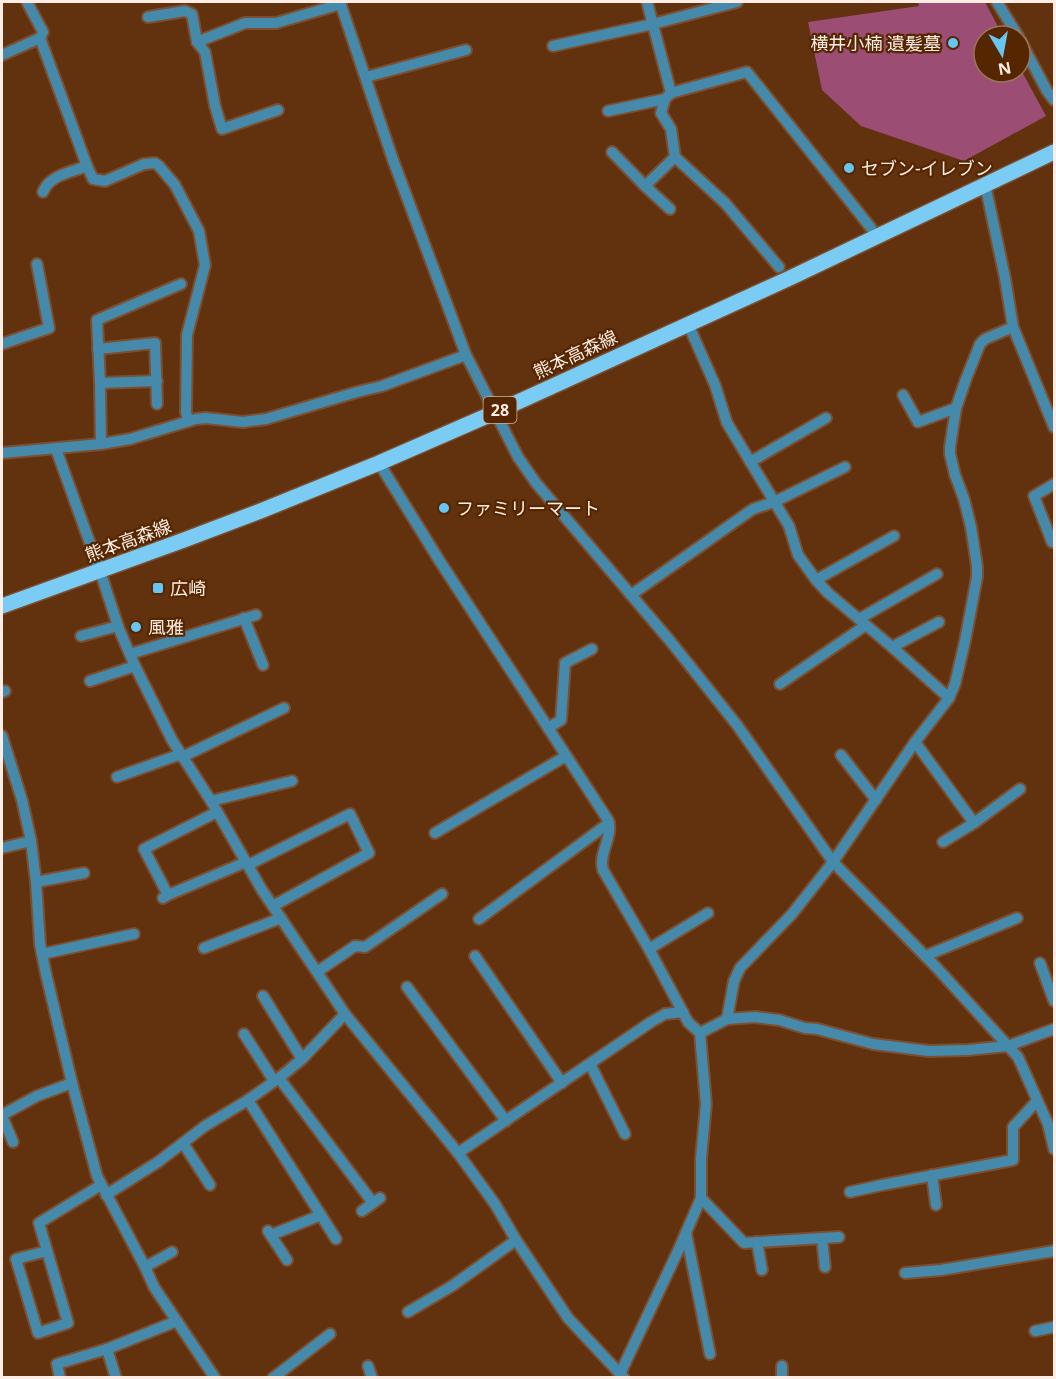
<svg xmlns="http://www.w3.org/2000/svg" width="1056" height="1379" viewBox="0 0 1056 1379" font-family="'Noto Sans','Noto Sans JP',sans-serif">
<style>
.green{fill:#9c4d73}
.lines{fill:none;stroke-linecap:round;stroke-linejoin:round}
.street-casing{stroke:#7b4f30;stroke-width:14}
.primary-casing{stroke:#7b4f30;stroke-width:18}
.street{stroke:#458aab;stroke-width:10}
.primary{stroke:#7bccf4;stroke-width:15}
.poi-dot{fill:#68c4f0;stroke:#562601;stroke-width:2}
.labels{text-anchor:middle;dominant-baseline:central;stroke-width:4.5;stroke-linejoin:round;paint-order:stroke}
.shield{fill:#562601;stroke:#cbb1a0;stroke-width:1.5}
.shield-label{font-size:16px;font-weight:bold;fill:#fdede4}
.poi-label{font-size:18px;fill:#fdede4;stroke:#562601;text-anchor:start}
.street-label{font-size:18px;fill:#fdede4;stroke:#562601}
</style>
<rect width="100%" height="100%" fill="#62310e"/>
<polygon class="green" points="918,2 985,2 1003,36 984,36 984,72 1020,72 1020,68 1046,116 964,161 861,126 822,90 808,22 919,6"/>
<g class="lines">
<defs>
<g id="street">
<polyline points="27,2 43,32 40,38"/>
<polyline points="340,2 393,160 466,355 518,457 536,483 671,642 737,725 833,862 936,967 1018,1057 1048,1124 1054,1149"/>
<polyline points="647,2 671,93 747,72 871,228"/>
<polyline points="997,2 1018,36"/>
<polyline points="148,17 185,11 192,14 197,42 205,52 215,106 222,129 278,110"/>
<polyline points="1020,40 1047,91 1054,100"/>
<polyline points="197,42 245,23 276,23 341,4"/>
<polyline points="553,46 653,24 737,2"/>
<path d="M2,55L40,38L87,166C72,172 49,175 43,192"/>
<polyline points="366,77 466,50"/>
<polyline points="671,93 665,99 661,113 671,129 675,157 725,203 779,267"/>
<polyline points="608,111 665,99"/>
<polyline points="612,152 645,186"/>
<polyline points="87,166 93,179 105,181 144,164 155,163 159,166 175,185 199,231 205,265 187,335 186,412 188,421"/>
<polyline points="985,184 1005,278 1013,327 1054,427"/>
<polyline points="670,209 645,186 675,157"/>
<polyline points="688,324 715,385 727,423 789,526 798,555 816,580 828,593 892,647 949,698"/>
<polyline points="2,344 49,328 37,264"/>
<polyline points="98,349 155,343 157,404"/>
<polyline points="100,383 157,381"/>
<polyline points="903,395 918,422 956,408"/>
<polyline points="101,444 100,383 97,320 181,284"/>
<polyline points="56,449 100,571 119,629 135,666 172,740 211,801 262,890 345,1014 458,1153 495,1204 516,1240 568,1318 624,1378"/>
<polyline points="2,453 101,444 130,439 196,419 206,418 243,422 266,419 357,392 382,386 466,355"/>
<polyline points="750,462 826,418"/>
<path d="M379,463L439,560L608,820C614,836 598,853 603,870L649,949L688,1022L700,1033L706,1104L701,1159V1198L678,1251L620,1374"/>
<polyline points="1052,542 1034,496 1054,484"/>
<polyline points="816,580 894,536"/>
<polyline points="631,595 753,509 774,502 845,467"/>
<polyline points="244,618 263,665"/>
<polyline points="859,619 937,574"/>
<polyline points="81,636 118,626"/>
<polyline points="892,647 939,622"/>
<polyline points="130,654 256,615"/>
<polyline points="90,681 135,666"/>
<polyline points="780,684 866,625"/>
<polyline points="2,692 5,691"/>
<polyline points="548,728 561,720 565,663 592,649"/>
<polyline points="2,736 22,800 31,841 36,882 40,944 46,974 72,1083 97,1176 145,1267 154,1287 215,1378"/>
<polyline points="915,742 974,823 1020,789"/>
<polyline points="841,755 876,800"/>
<polyline points="182,757 284,708"/>
<polyline points="117,777 181,754"/>
<polyline points="211,801 292,781"/>
<polyline points="435,833 566,756"/>
<polyline points="943,842 974,823"/>
<polyline points="2,848 31,841"/>
<polyline points="248,865 350,814 369,853 273,906"/>
<polyline points="36,882 84,873"/>
<polyline points="168,895 246,862"/>
<polyline points="163,898 168,895 144,849 217,812"/>
<polyline points="479,919 609,823"/>
<polyline points="204,948 281,918"/>
<polyline points="649,949 708,913"/>
<polyline points="42,954 134,934"/>
<polyline points="475,956 562,1083"/>
<polyline points="925,956 1017,918"/>
<polyline points="1040,963 1054,1001"/>
<polyline points="317,972 355,946 365,947 442,894"/>
<polyline points="407,987 506,1121"/>
<polyline points="263,996 302,1059"/>
<polyline points="727,1019 734,981 740,968 792,914 833,862 915,742 949,698 955,684 965,641 977,577 977,566 971,527 964,499 955,475 950,454 950,447 956,408 966,379 980,344 985,339 1013,327"/>
<polyline points="700,1033 727,1019 755,1017 779,1020 805,1028 817,1029 873,1044 929,1051 968,1050 1008,1046 1054,1029"/>
<polyline points="244,1034 274,1081"/>
<polyline points="590,1064 625,1134"/>
<polyline points="279,1078 373,1203"/>
<polyline points="248,1100 336,1239"/>
<polyline points="2,1115 37,1096 72,1083"/>
<polyline points="2,1116 13,1142"/>
<polyline points="183,1143 210,1185"/>
<polyline points="458,1153 651,1022 665,1014 683,1012"/>
<polyline points="932,1175 936,1205"/>
<polyline points="850,1192 882,1185 1013,1160 1013,1127 1037,1101"/>
<polyline points="106,1195 158,1162 205,1126 248,1100 279,1078 302,1059 345,1014"/>
<polyline points="701,1198 744,1243 839,1237"/>
<polyline points="362,1211 380,1198"/>
<polyline points="268,1231 287,1260"/>
<polyline points="686,1233 710,1354"/>
<polyline points="271,1235 321,1215"/>
<polyline points="822,1238 825,1267"/>
<polyline points="757,1242 762,1270"/>
<polyline points="47,1251 16,1259 38,1333 68,1323 39,1223 101,1185"/>
<polyline points="145,1267 172,1252"/>
<polyline points="905,1273 941,1270 1054,1251"/>
<polyline points="408,1312 452,1286 516,1240"/>
<polyline points="1035,1331 1054,1327"/>
<polyline points="107,1349 177,1321"/>
<polyline points="368,1366 372,1378"/>
<polyline points="782,1366 782,1378"/>
<polyline points="60,1378 57,1364 107,1349 116,1378"/>
<polyline points="273,1378 330,1334"/>
</g>
<polyline id="primary" points="2,606 184,540 263,510 379,463 496,412 792,277 1054,152"/>
</defs>
<use href="#street" class="street-casing"/>
<use href="#primary" class="primary-casing"/>
<use href="#street" class="street"/>
<use href="#primary" class="primary"/>
</g>
<g class="poi-dot">
<circle cx="953" cy="43" r="6"/>
<circle cx="849" cy="168" r="6"/>
<circle cx="444" cy="508" r="6"/>
<rect x="152" y="582" width="12" height="12" rx="3"/>
<circle cx="136" cy="627" r="6"/>
</g>
<g class="labels">
<rect class="shield" x="483.5" y="397" width="33" height="26" rx="4.5"/>
<g class="shield-label">
<text x="500" y="410">28</text>
</g>
<g class="poi-label">
<text x="941" y="43" text-anchor="end">横井小楠 遺髪墓</text>
<text x="861" y="168">セブン-イレブン</text>
<text x="456" y="508">ファミリーマート</text>
<text x="170" y="588">広崎</text>
<text x="148" y="627">風雅</text>
</g>
<g class="street-label">
<text transform="translate(575 354) rotate(-25)">熊本高森線</text>
<text transform="translate(128 540) rotate(-20)">熊本高森線</text>
</g>
</g>
<rect width="1056" height="1379" fill="none" stroke="#fdede4" stroke-width="6"/>
<g transform="translate(1002 54) rotate(170)"><circle r="28" fill="#562601" stroke="#99765c" stroke-width="1.5"/>
<path d="M0-4.5L10 22L0 15L-10 22Z" fill="#68c4f0"/>
<text y="-9" font-size="16" font-weight="bold" text-anchor="middle" fill="#fdede4">N</text>
</g>
</svg>
